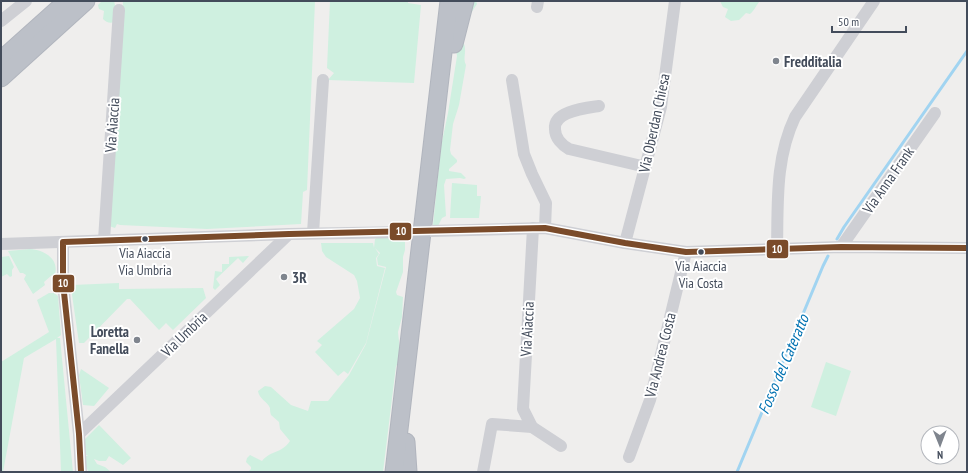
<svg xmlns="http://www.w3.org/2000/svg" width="968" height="473" viewBox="0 0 968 473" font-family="'PT Sans Narrow',sans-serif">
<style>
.green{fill:#cff0e0}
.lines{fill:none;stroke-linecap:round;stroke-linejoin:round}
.stream{stroke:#a1d4f1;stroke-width:3}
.highway-casing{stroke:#b1b5be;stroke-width:19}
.minor{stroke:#cecfd4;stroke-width:12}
.highway{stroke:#bcc0c8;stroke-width:17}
.bus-1-casing{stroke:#fff;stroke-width:9}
.bus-1{stroke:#7a4b2a;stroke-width:6}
.poi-dot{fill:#7f858e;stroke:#fff;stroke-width:1.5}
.bus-dot{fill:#434c5b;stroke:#fff;stroke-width:1.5}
.labels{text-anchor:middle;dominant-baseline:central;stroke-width:4;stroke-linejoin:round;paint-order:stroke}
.bus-label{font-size:14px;fill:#434c5b;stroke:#fff}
.poi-label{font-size:15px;font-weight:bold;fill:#434c5b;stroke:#fff;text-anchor:start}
.street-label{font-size:15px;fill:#434c5b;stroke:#fff}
.water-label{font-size:16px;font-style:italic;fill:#0072b2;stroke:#fff}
.line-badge{stroke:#fff;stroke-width:1.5}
.badge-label{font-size:11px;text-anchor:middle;font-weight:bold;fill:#fff}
</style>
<rect width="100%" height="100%" fill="#efeeed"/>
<g class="green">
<path d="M102,1H114L116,9L114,22C110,24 106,22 103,19L104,11L99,9L98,5Z"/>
<polygon points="123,1 315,1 307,190 303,192 301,224 207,229 120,225 117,224 115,228 109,226 108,219"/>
<polygon points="330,1 408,1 408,3 421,5 414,83 328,80 334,73 327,68"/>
<path d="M473,1H476L477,4L469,16L463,42C468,50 462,58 466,65L459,105L453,124L450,150L451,154L457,160V162L449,169V171L461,173L466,178L464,179L460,178L446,179L444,185L446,216L442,218L438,226L433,225L441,146L448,113L457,56L456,49Z"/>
<path d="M720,1H760C756,5 755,10 750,14L746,13L739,20L731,21L725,17L728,9L723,7Z"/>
<polygon points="452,183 477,185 477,196 481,196 479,218 450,218"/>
<path d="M382,235H399L405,242V250L403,257V272L396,292L397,295L403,297L402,317L398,332L401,359L399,363L396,366L383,472H248L251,469V467L246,462L247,458L250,455L262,461C271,450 281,454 290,441L280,429L279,422L271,415C270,412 270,410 270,408C267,401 259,399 258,391L265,386L271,387L291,405L308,411L311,401H328L349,375L366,344L386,267L378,265L377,258L380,253L375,248L379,254L376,258L377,266L385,268L366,343L348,374L344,371L338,376L315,352L322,345L317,341L354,309L360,298L357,281L354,275L326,257L322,251L321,243H373L374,248L375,239Z"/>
<path d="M30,249C45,250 61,260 54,277L52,275L44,282L45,285L33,294L24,279L26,275L23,273H20L8,251Z"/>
<polygon points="9,256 14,267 12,270 12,276 10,277 7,274 1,277 1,257"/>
<polygon points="249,256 243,263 238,258 216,279 220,285 215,290 213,288 215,271 222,272 222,264 229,264 229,257"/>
<polygon points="119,283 119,289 203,288 206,298 173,330 166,323 159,330 130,299 127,299 84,343 79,343 71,288 72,285"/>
<polygon points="49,293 54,293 58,296 61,335 57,338 60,338 73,472 61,472 56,339 24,358 3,472 1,472 1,362 49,332 37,300"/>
<polygon points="826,362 851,371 836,416 811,407"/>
<polygon points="81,369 109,388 94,406 83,405 79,375"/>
<polygon points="99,425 131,458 123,465 109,456 106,461 99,461 94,459 97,464 105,467 111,472 89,472 85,466 86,456 88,456 85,454 84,440"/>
</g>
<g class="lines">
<g class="stream">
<polyline points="837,239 844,227 967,51"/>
<polyline points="737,472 823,266 828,256"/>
</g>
<defs>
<g id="highway">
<polyline points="454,44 465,1"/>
<polyline points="1,60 67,1"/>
<polyline points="1,78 86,1"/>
<polyline points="406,442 408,472"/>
<polyline points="394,472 449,1"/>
</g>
</defs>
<use href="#highway" class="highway-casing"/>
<g class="minor">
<polyline points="537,7 538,1"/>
<polyline points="1,21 26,1"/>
<polyline points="512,80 524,154 532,174 546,203 545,228"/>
<path d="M599,106C586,108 553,111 555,129C555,138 562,145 569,149L646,167"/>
<polyline points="431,231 545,228 625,243 686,252 841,247 967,248"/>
<polyline points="313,233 323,80"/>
<polyline points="104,240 119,10"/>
<polyline points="63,242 63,283 79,434 81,472"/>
<polyline points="625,243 661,107 675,1"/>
<polyline points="1,244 289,234 408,232"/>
<polyline points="841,247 935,113"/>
<path d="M777,249C778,204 775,159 795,117L874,1"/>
<polyline points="532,427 523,409 533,228"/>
<polyline points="79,434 289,234"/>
<polyline points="629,457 650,400 686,252"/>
<polyline points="483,472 492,424 532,427 561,446"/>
</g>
<use href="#highway" class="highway"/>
<defs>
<polyline id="bus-1" points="81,472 79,434 63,283 63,242 289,234 545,228 625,243 686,252 841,247 967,248"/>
</defs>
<use href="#bus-1" class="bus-1-casing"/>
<use href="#bus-1" class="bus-1"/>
</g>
<g class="poi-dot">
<circle cx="776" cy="61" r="4"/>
<circle cx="284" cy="277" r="4"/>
<circle cx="137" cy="340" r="4"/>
</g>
<g class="bus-dot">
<circle cx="145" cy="239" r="3.5"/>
<circle cx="701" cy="252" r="3.5"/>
</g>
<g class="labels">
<g class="bus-label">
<text x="145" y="253">Via Aiaccia<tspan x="145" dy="17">Via Umbria</tspan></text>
<text x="701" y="266">Via Aiaccia<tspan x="701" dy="17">Via Costa</tspan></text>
</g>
<g class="poi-label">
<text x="784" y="61">Fredditalia</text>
<text x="292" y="277">3R</text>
<text x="129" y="331" text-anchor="end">Loretta<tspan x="129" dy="17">Fanella</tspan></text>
</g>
<g class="street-label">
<text transform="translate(654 123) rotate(-78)">Via Oberdan Chiesa</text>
<text transform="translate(112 125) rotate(-86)">Via Aiaccia</text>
<text transform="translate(888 180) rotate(-55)">Via Anna Frank</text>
<text transform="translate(527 329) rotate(-87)">Via Aiaccia</text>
<text transform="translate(184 334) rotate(-44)">Via Umbria</text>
<text transform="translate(660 355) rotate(-76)">Via Andrea Costa</text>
</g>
<g class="water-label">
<text transform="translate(783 364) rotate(-67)">Fosso del Cateratto</text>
</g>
</g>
<g class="line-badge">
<rect x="389" y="222" width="23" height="19" rx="4" fill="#7a4b2a"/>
<rect x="766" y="239" width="23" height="20" rx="4" fill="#7a4b2a"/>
<rect x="52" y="274" width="23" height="19" rx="4" fill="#7a4b2a"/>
</g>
<g class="badge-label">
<text x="401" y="235">10</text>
<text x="777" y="253">10</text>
<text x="63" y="287">10</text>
</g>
<rect width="968" height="473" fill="none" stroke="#434c5b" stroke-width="4"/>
<g transform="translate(940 445) rotate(179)"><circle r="19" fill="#ffffff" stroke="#b4b7bd"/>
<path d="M0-3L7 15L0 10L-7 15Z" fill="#7f858e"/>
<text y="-6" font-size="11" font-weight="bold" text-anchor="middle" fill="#434c5b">N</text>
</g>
<path d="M832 26v6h74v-6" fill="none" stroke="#434c5b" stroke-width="2"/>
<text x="838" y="26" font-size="12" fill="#434c5b" stroke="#ffffff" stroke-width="3" paint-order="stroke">50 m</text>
</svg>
